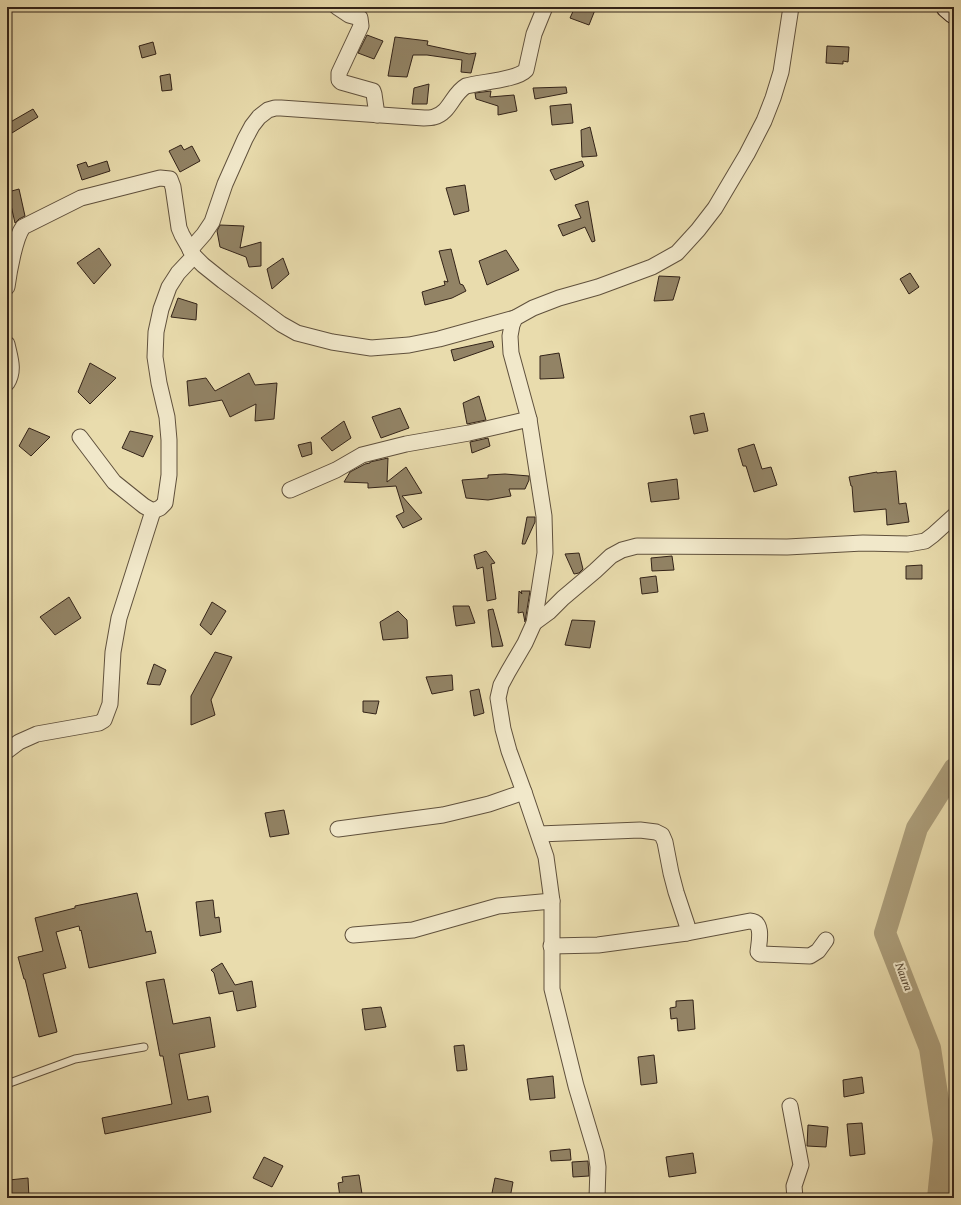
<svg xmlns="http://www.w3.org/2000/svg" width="961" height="1205" viewBox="0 0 961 1205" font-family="Vollkorn,serif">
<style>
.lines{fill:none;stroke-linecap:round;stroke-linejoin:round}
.river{stroke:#ab9d7a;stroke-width:22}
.building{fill:#928365;stroke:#332318}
.lane-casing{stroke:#60513d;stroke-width:9}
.street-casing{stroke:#60513d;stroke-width:17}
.secondary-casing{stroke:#332318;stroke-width:23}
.lane{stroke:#f1e8ca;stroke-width:7}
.street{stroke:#f1e8ca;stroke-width:15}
.secondary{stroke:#f1e8ca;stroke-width:21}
.labels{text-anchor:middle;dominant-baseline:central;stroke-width:4;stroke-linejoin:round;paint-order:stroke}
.water-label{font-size:12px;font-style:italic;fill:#5d4e3a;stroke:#f1e8ca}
</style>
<rect width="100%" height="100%" fill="#e9dcad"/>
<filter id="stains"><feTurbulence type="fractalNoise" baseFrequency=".005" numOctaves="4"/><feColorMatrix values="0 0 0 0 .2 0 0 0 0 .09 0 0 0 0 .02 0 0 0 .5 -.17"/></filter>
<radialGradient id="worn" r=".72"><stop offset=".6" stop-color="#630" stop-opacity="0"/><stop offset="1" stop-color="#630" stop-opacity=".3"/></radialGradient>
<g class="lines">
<polyline class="river" points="938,1198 944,1140 930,1048 885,933 917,828 954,769"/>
</g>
<g class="building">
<polygon points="575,7 588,7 595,10 589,25 570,18"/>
<polygon points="367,35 383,41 374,59 358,53"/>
<polygon points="395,37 428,41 427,45 469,54 476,53 471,73 461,72 462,60 427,55 413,55 407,77 388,76"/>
<polygon points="153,42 156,54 142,58 139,46"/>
<polygon points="827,46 849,47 848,62 843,61 843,64 826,63"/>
<polygon points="170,74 172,90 162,91 160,76"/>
<polygon points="429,84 427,104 412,104 414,88"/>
<polygon points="566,87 567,93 535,99 533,88"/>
<polygon points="491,91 490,97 514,95 517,111 498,115 498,106 476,99 475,93"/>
<polygon points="571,104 573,123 552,125 550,106"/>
<polygon points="33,109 38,117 7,136 7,124"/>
<polygon points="590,127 597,156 582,157 581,130"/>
<polygon points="181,145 184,150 192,146 200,161 180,172 169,151"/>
<polygon points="107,161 110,171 82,180 77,165 86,162 88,167"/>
<polygon points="582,161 584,166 555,180 550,170"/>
<polygon points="465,185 469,211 454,215 446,188"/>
<polygon points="19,189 25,216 19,219 15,223 8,192"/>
<polygon points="588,201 595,241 592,242 585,227 563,236 558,225 581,218 575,205"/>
<polygon points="220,225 244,226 240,248 261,242 261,266 249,267 246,257 220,247 217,231"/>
<polygon points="99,248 111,265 94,284 77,263"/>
<polygon points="451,249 460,284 463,285 466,291 452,298 425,305 422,292 445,285 444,281 448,282 439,251"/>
<polygon points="506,250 519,270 487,285 479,261"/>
<polygon points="283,258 289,274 272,289 267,269"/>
<polygon points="910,273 919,287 909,294 900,279"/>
<polygon points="659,276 680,277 673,300 654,301"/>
<polygon points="178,298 197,304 196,320 171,317"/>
<polygon points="492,341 494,347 454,361 451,350"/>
<polygon points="559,353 564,378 540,379 540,356"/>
<polygon points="90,363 116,378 90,404 78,392"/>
<polygon points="249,373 255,385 277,383 274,419 255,421 256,404 230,417 222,400 189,406 187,381 206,378 215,391"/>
<polygon points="479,396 486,420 467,424 463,403"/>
<polygon points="400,408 409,428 381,438 372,417"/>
<polygon points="704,413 708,431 694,434 690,416"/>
<polygon points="344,421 351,438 332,451 321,438"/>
<polygon points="29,428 50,437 31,456 19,446"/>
<polygon points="130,431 153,436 143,457 122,448"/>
<polygon points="488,438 490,446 472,453 470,442"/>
<polygon points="311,442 312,454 302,457 298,445"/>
<polygon points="754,444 762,469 771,467 777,485 754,492 746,466 743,466 738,449"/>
<polygon points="388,458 387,482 406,467 422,493 402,496 422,519 403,528 396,516 404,512 396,486 368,488 368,483 344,482 350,472 365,464 370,463 370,462"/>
<polygon points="896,471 899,504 906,503 909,522 887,525 886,509 854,512 852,486 851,486 849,477 877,472 877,473"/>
<polygon points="505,474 529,476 529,480 525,489 509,489 511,496 488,500 466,498 462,480 488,478 488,475"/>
<polygon points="677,479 679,499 651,502 648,483"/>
<polygon points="527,517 535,517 535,522 525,544 522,544"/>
<polygon points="486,551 495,563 491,564 496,599 487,601 483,567 477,569 474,555"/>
<polygon points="579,553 583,569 579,573 574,574 565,554"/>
<polygon points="672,556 674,570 652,571 651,558"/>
<polygon points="922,565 922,579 906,579 906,566"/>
<polygon points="656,576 658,592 642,594 640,578"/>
<polygon points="519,591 522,594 521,591 530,591 525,622 523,612 518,613"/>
<polygon points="69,597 81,618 55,635 40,617"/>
<polygon points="212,602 226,611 211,635 200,625"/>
<polygon points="453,606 469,606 475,623 456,626"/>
<polygon points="493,609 503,646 492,647 488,610"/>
<polygon points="398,611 407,620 408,638 383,640 380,622"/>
<polygon points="572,620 595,621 590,648 565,645"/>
<polygon points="215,652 232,657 211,700 215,715 191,725 191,696"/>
<polygon points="154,664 166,670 160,685 147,684"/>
<polygon points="452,675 453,690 432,694 426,677"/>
<polygon points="479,689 484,713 474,716 470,691"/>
<polygon points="363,701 379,701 376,714 363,712"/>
<polygon points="284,810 289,834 270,837 265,813"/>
<polygon points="137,893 146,932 151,931 156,953 89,968 81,930 80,931 79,926 56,932 66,968 43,974 57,1032 39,1037 25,979 24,979 18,957 43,951 35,918 75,908 75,906"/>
<polygon points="213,900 215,918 219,917 221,932 200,936 196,902"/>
<polygon points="222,963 235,985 252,981 256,1007 237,1011 233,991 219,994 214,973 211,970"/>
<polygon points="164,979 173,1024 210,1017 215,1047 179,1054 188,1100 208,1096 211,1112 105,1134 102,1118 172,1104 163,1056 160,1056 146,982"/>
<polygon points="693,1000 695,1029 678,1031 677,1018 671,1019 670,1008 676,1007 676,1001"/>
<polygon points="381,1007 386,1027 365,1030 362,1009"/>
<polygon points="464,1045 467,1070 457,1071 454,1046"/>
<polygon points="654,1055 657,1083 641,1085 638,1057"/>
<polygon points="553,1076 555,1098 530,1100 527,1079"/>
<polygon points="862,1077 864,1093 844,1097 843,1080"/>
<polygon points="862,1123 865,1154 850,1156 847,1124"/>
<polygon points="808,1125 828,1127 826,1147 807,1146"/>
<polygon points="570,1149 571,1160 551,1161 550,1151"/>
<polygon points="693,1153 696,1173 669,1177 666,1157"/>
<polygon points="264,1157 283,1166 272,1187 253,1178"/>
<polygon points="588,1161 589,1176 573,1177 572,1162"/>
<polygon points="359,1175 362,1194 340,1197 338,1183 343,1182 342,1177"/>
<polygon points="28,1178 29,1198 11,1198 9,1180"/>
<polygon points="495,1178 513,1182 510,1198 491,1198"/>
</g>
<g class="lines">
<defs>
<polyline id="lane" points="7,1084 75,1059 144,1047"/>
<g id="street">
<polyline points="337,7 349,15 360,18 361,26 339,73 339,80 341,82 373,91 374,94 377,115"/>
<path d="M190,250L204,234L212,222L225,184L245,139L252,126L259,117L268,110L275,108H281L424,118C427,118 431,118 434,117C450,113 452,94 466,86C480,82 517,80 526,70L534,34L545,7"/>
<path d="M7,287C9,272 15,238 23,227L81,198L160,178L170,179L173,187L179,228L182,235L194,256L203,265L223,281L281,324L297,333L332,342L371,348L409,345L439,339L515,318"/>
<path d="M7,344C10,358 15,370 7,383"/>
<polyline points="80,437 114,482 144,506 153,511"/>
<polyline points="290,490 336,470 362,455 406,444 469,433 529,419"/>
<polyline points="534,623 549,612 563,598 595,571 611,556 622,550 637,546 787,547 863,543 908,544 925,541 933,535 954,516"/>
<polyline points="7,751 19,742 37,734 99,723 104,720 110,704 113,652 119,618 153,511 160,508 165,503 169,475 169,440 167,417 159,383 155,357 156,332 161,309 169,287 178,273 194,256"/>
<polyline points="338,829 443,815 489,804 524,792"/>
<polyline points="539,834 640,830 656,832 662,835 665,842 671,873 676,892 687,925 687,933"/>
<polyline points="353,935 413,930 498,906 552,901"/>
<path d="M551,946L598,945L687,933L750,921C764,922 759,942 758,952L760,954L810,956L818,951L826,940"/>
<polyline points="790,1106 801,1165 794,1186 795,1198"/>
<polyline points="597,1198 598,1167 596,1153 576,1086 552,989 552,901 546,857 524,792 509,751 503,729 498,698 501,685 508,672 525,643 534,623 545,553 544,516 529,419 511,353 510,336 512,325 515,318 533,308 559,298 598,287 652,267 677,253 698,230 715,208 747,154 764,121 773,98 781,72 791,7"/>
</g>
<polyline id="secondary" points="947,7 954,13"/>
</defs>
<use href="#lane" class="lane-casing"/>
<use href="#street" class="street-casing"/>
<use href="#secondary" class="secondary-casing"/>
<use href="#lane" class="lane"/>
<use href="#street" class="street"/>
<use href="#secondary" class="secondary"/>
</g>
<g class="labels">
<g class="water-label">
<text transform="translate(903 977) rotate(69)">Naura</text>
</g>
</g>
<rect width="961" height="1205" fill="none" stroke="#e9dcad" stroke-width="24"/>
<rect x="8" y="8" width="945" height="1189" fill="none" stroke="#332318" stroke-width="2"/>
<rect x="12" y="12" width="937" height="1181" fill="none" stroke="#332318"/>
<rect width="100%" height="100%" filter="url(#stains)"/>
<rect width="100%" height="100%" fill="url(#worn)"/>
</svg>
